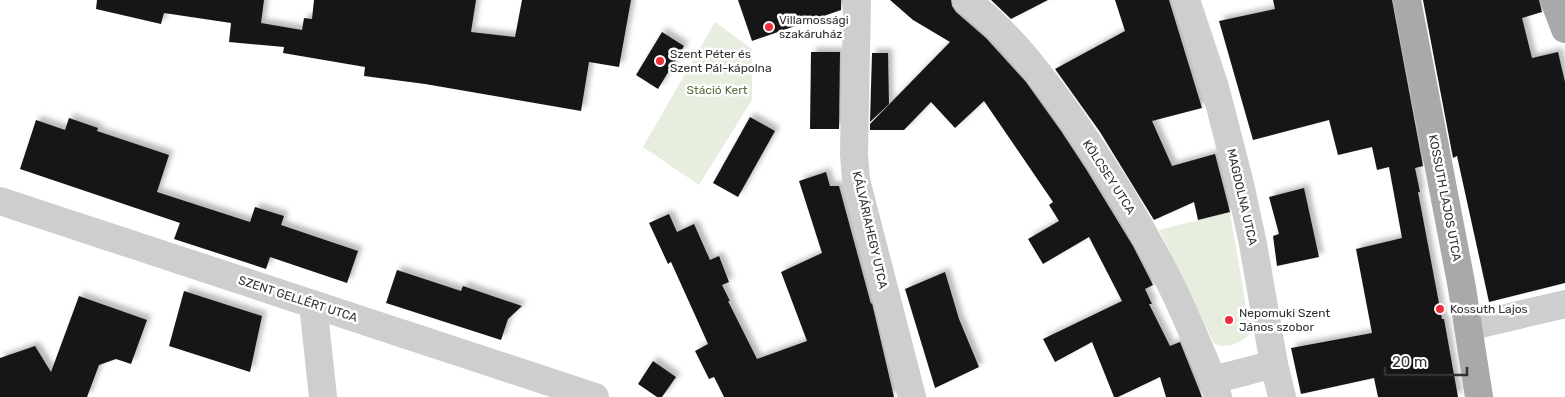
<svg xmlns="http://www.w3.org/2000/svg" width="1565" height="397" viewBox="0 0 1565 397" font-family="Rubik,sans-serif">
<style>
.green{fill:#e7eedf}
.building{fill:#181818;filter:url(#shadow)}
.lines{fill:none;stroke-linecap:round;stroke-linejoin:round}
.minor{stroke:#cecece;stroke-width:28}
.major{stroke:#a9a9a9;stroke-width:28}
.poi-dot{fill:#ef2c3a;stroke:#fff;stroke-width:2}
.labels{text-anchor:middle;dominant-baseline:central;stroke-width:5;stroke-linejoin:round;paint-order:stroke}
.poi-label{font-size:12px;fill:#313131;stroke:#fff;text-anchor:start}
.park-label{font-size:12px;fill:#54703b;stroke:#fff}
.street-label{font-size:12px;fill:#313131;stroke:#fff}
</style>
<defs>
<filter id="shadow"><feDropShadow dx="4.5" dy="-4.5" stdDeviation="2.5" flood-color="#0004"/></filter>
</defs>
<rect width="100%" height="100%" fill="#fff"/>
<g class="green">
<polygon points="715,22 752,49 752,100 699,185 643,147"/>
<path d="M1230,212L1250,330V334C1242,343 1224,350 1214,343L1159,230Z"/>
</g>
<g class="building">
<polygon points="97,0 264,0 261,23 302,30 304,18 312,19 314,0 476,0 471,32 515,37 522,0 631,0 619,67 589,62 581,111 425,84 364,76 365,67 283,53 284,47 229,42 231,23 164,13 161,24 96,9"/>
<polygon points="738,0 841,0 841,10 752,41"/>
<polygon points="890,0 951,0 952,6 956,12 986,38 1026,82 1061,131 1086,169 1133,246 1153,285 1145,289 1152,304 1149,304 1170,346 1180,342 1202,397 1166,397 1160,377 1118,397 1114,397 1092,342 1055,362 1043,339 1122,301 1089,237 1043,264 1028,239 1059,221 1049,205 1053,202 984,101 955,128 931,102 904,130 870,130 870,124 950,42 913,20"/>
<polygon points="991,0 1048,0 1011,19"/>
<polygon points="1115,0 1169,0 1202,108 1152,121 1172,166 1215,154 1230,212 1198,220 1194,202 1154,220 1100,132 1055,69 1125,31"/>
<polygon points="1273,0 1392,0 1423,166 1415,168 1420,192 1418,192 1442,319 1444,319 1458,397 1378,397 1374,378 1301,394 1291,348 1372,333 1356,249 1402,238 1389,167 1377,170 1372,147 1338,155 1329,120 1253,140 1219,21 1275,9"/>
<polygon points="1423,0 1539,0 1542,12 1522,18 1532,58 1558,52 1565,82 1565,283 1489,302 1457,156 1453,158"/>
<polygon points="662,32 684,46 658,89 636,75"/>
<polygon points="811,52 840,52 839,129 810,129"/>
<polygon points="872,53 888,53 889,104 870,122"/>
<polygon points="750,117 775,131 738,197 713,183"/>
<polygon points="69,118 98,128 97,131 169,155 157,192 250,222 255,207 284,216 281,225 358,251 347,283 270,257 266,269 174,239 180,223 20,169 36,120 65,130"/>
<polygon points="826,172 830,186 839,186 871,304 872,303 894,397 724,397 714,377 709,379 695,351 708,344 671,262 668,264 649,223 669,214 677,232 694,224 710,260 719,256 729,282 722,285 730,301 728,301 757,359 807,341 781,272 822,253 799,181"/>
<polygon points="1304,188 1319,257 1277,266 1273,236 1279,234 1269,197"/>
<polygon points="397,270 461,291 463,286 522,306 508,319 501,340 386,303"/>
<polygon points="945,272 959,319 979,367 935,388 905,289"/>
<polygon points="184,291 262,316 250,372 169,346"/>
<polygon points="79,296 147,320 131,364 116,359 99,365 87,397 0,397 0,358 35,346 51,372"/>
<polygon points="653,361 676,377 662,397 657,397 638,384"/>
</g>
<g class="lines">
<g class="minor">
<polyline points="857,0 854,154 856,180 912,397"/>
<path d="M966,0C1010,33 1043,78 1074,122C1109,173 1140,224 1168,279C1185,312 1198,346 1213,380L1218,397"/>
<polyline points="1186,0 1215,87 1240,184 1253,244 1274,364 1282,397"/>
<polyline points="0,201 595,397"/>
<polyline points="313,304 323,397"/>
<polyline points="1468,327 1565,304"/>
<polyline points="1213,380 1274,364"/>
</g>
<g class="major">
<polyline points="1407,0 1462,288 1479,397"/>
<polyline points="1554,0 1565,29"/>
</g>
</g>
<g class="poi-dot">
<circle cx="769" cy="27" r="5"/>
<circle cx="660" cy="61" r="5"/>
<circle cx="1440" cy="309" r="5"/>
<circle cx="1229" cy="320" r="5"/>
</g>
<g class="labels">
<g class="poi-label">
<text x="779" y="20">Villamossági<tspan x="779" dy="14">szakáruház</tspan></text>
<text x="670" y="54">Szent Péter és<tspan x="670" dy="14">Szent Pál-kápolna</tspan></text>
<text x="1450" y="309">Kossuth Lajos</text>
<text x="1239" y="313">Nepomuki Szent<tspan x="1239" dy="14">János szobor</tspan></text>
</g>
<g class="park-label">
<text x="717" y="90">Stáció Kert</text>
</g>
<g class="street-label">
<text transform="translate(1109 177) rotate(57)">KÖLCSEY UTCA</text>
<text transform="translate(1242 197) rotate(77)">MAGDOLNA UTCA</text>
<text transform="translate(1445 198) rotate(79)">KOSSUTH LAJOS UTCA</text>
<text transform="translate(870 230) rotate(77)">KÁLVÁRIAHEGY UTCA</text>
<text transform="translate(298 299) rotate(18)">SZENT GELLÉRT UTCA</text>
</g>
</g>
<path d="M1385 367v8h82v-8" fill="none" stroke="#313131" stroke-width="2.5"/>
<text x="1392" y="367" font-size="15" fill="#313131" stroke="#ffffff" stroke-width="4" paint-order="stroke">20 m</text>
</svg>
